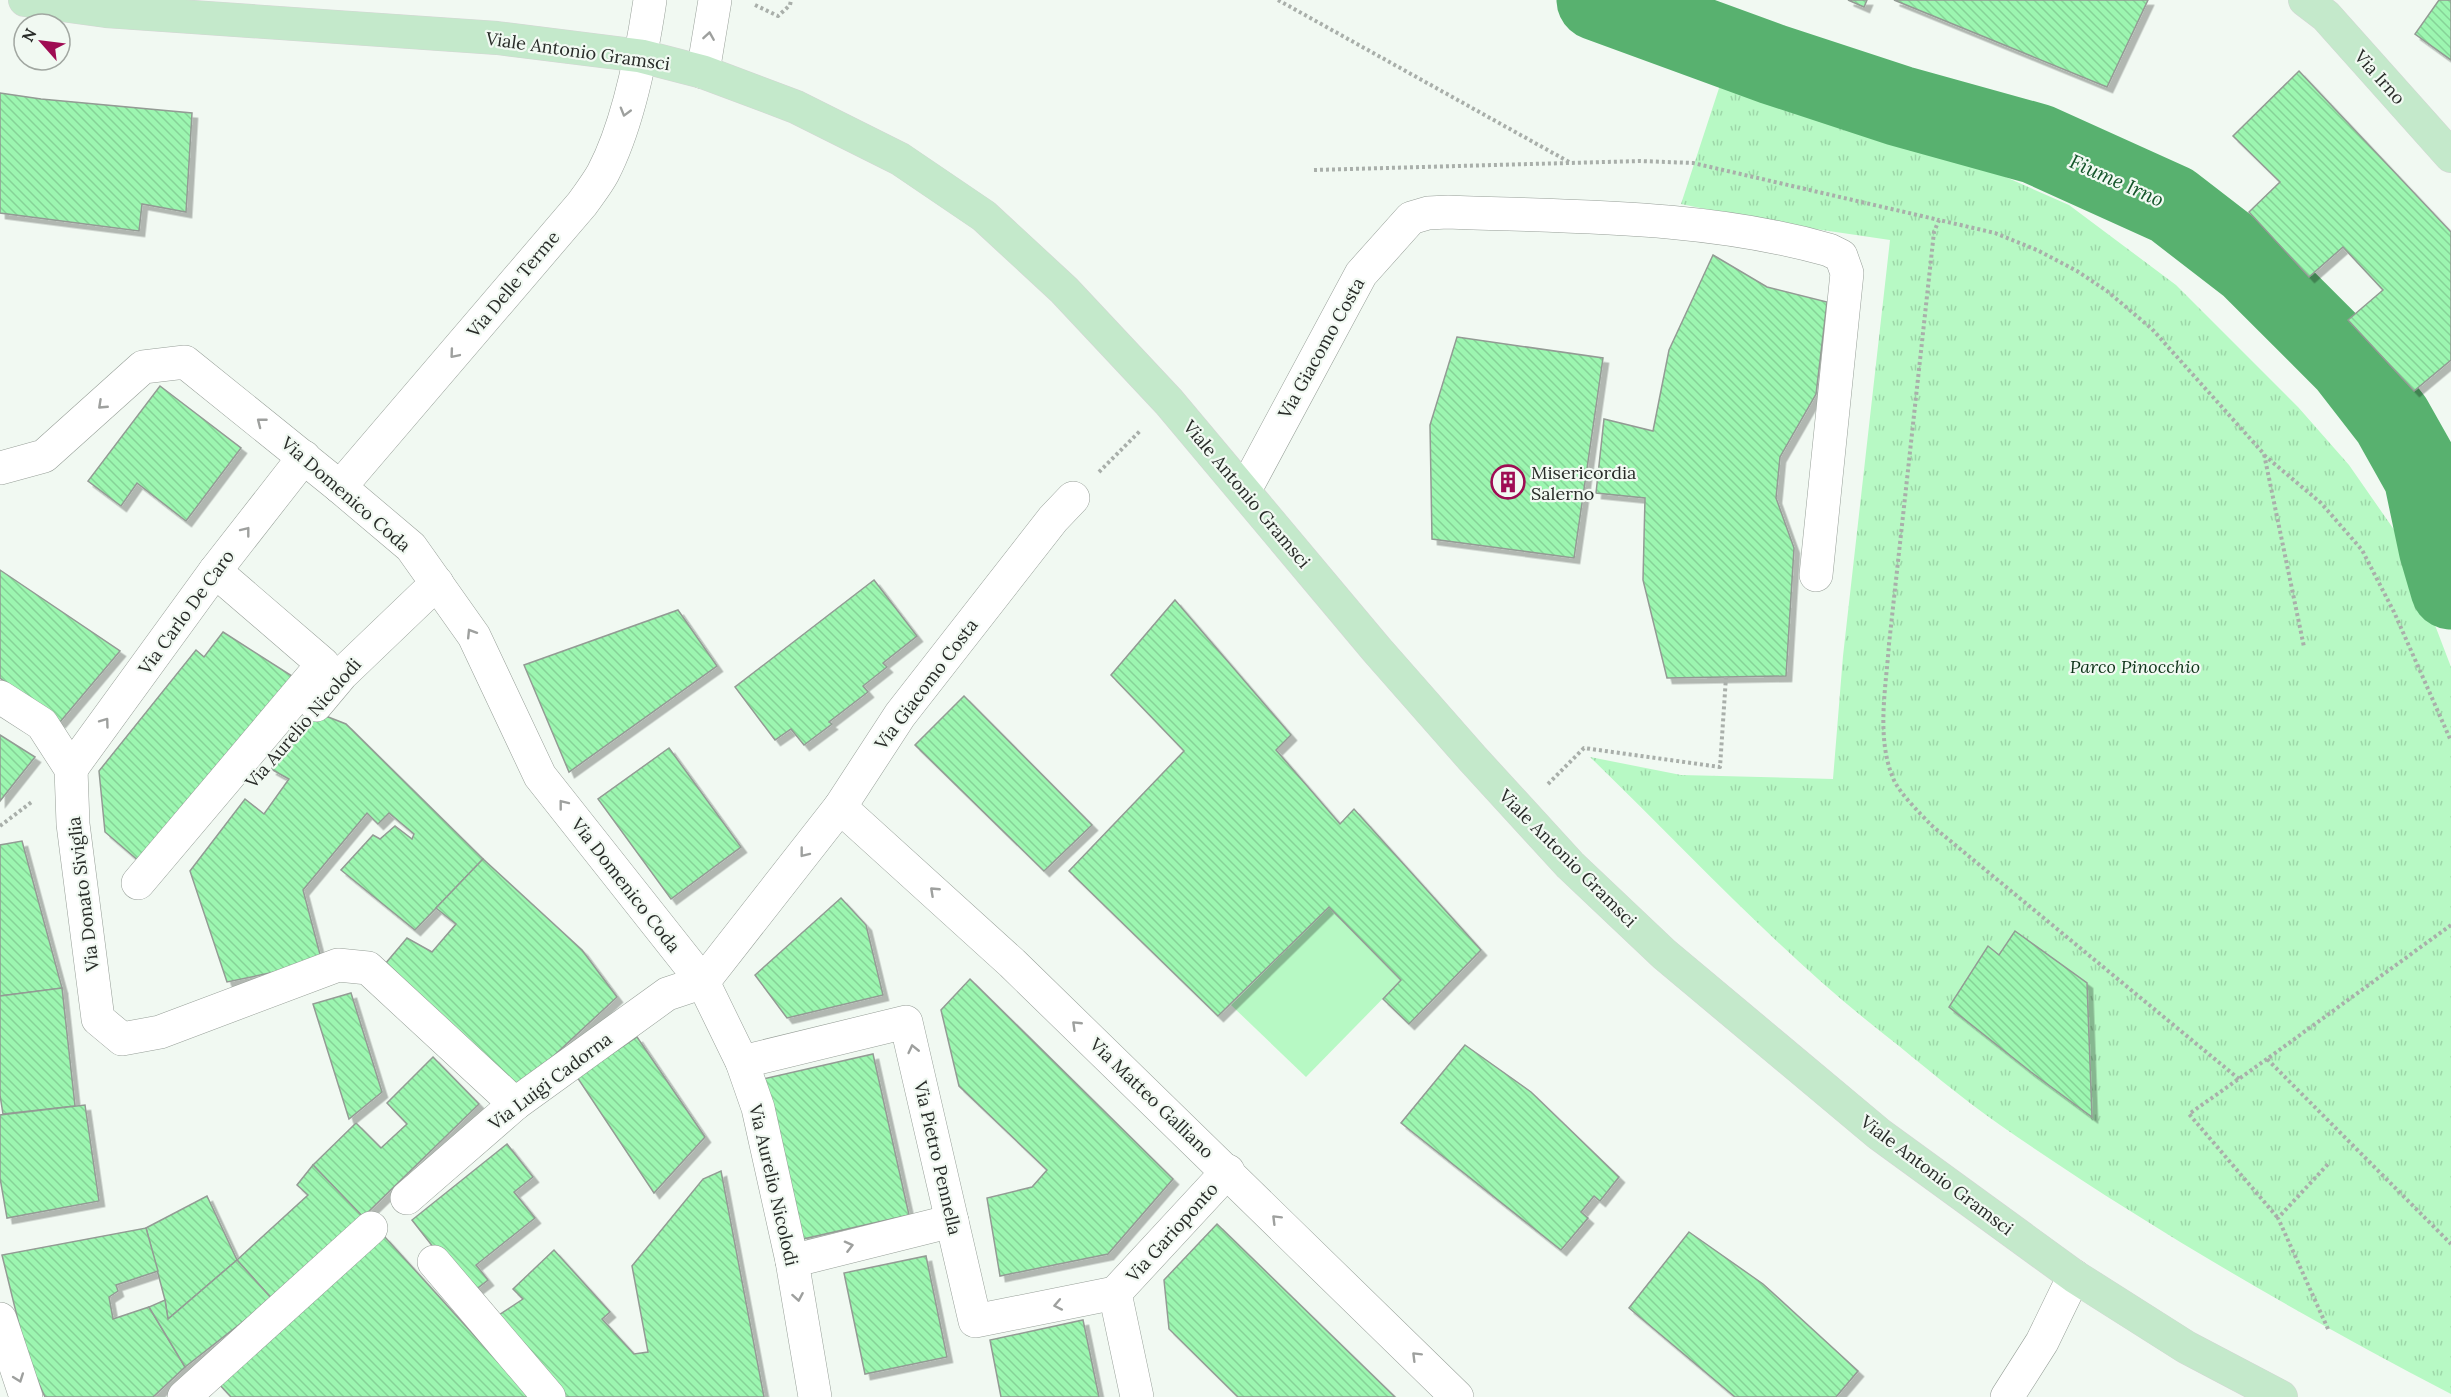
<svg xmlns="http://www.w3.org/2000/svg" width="2451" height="1397" viewBox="0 0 2451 1397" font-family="Lora,serif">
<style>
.park{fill:url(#park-tufts)}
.pitch{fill:#b7f9c4}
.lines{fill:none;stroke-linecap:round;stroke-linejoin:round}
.river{stroke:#58b16f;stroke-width:81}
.building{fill:url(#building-back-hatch);stroke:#939b94;stroke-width:1.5;filter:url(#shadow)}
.minor-casing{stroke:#979f98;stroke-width:34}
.major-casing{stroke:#d4d5d4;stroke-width:34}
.path{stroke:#a9afaa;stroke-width:4;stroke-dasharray:3 3;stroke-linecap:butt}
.minor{stroke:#fff;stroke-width:33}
.major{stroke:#c4e9cb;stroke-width:33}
.oneway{stroke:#9ea09e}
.labels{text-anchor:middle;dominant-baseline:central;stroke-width:4.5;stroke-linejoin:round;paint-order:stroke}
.street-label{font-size:18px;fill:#282b28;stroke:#f1f9f2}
.poi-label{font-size:18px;fill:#282b28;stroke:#f1f9f2;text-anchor:start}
.park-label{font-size:18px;font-style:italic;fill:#0c3117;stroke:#f1f9f2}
.water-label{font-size:20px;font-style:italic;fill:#135429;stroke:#f1f9f2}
</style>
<defs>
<pattern id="park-tufts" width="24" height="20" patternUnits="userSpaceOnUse" patternTransform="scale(1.5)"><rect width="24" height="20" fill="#b7f9c4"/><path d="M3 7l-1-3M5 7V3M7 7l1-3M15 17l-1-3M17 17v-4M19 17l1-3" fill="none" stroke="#9dd6a8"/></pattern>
<pattern id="building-back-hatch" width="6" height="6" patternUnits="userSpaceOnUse" patternTransform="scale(1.5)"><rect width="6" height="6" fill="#9cf6b0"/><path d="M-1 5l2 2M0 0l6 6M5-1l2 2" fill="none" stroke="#86d397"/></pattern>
<filter id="shadow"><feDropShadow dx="5.5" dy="5.5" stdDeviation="0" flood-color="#0004"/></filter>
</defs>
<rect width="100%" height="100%" fill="#f1f9f2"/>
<path class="park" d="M1723,76L1831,100L2069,205L2176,285L2298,407L2349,465L2404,544L2451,667V1394C2296,1313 2144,1225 2000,1125C1961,1098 1923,1065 1885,1035C1779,952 1687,851 1590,757L1681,775L1833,779L1843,656L1890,240L1768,222L1681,204Z"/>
<polygon class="pitch" points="1329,907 1401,980 1306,1077 1231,1005"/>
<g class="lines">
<polyline class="river" points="1597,0 1772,64 1900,106 2037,144 2172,205 2251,266 2347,362 2392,420 2424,477 2439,548 2451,589"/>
</g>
<g class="building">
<polygon points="1848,0 1867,0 1864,7"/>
<polygon points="1894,0 2148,0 2107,87"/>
<polygon points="2439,0 2451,0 2451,60 2415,34"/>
<polygon points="2299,71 2451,232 2451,360 2414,391 2348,320 2383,290 2343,247 2309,277 2249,212 2280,182 2233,136"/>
<polygon points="0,93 41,99 192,113 186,212 142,204 139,231 0,213"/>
<polygon points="1713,255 1767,287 1827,302 1816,394 1780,457 1776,498 1794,548 1786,676 1667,678 1643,580 1645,498 1596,493 1604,419 1653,431 1669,350"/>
<polygon points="1457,337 1603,358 1574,558 1432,539 1430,425"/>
<polygon points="160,386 241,448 186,521 137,483 121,506 88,481"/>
<polygon points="0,570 120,651 60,722 0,678"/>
<polygon points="874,580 917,636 883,663 887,667 863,686 868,692 829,722 832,724 804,745 791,729 775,740 735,687"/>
<polygon points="1175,600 1291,735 1276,750 1340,824 1354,809 1481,950 1409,1024 1383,999 1401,980 1329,907 1218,1016 1069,871 1184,751 1111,675"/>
<polygon points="678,610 717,666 569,772 524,665"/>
<polygon points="223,632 295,678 140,862 105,832 99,771 196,650 204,657"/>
<polygon points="964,696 1092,825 1044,871 915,745"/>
<polygon points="318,713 346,724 483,859 415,930 341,870 373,835 380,839 395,826 412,839 414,834 389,813 378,824 367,813 303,890 322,962 227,982 190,871 245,799 264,814 289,779 271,769"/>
<polygon points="0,735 35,757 0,801"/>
<polygon points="669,748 741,847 671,899 598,799"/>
<polygon points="22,841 62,988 0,996 0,845"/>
<polygon points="483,859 582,950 617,997 517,1090 380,970 407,938 432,952 456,924 436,908"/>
<polygon points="841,898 866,925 883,995 787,1018 755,975"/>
<polygon points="2015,931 2087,983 2092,1117 2031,1072 1949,1007 1988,946 1999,955"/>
<polygon points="970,979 1173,1179 1108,1254 1000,1276 987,1198 1032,1187 1047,1170 959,1086 941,1010"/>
<polygon points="62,988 75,1106 3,1114 0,1095 0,996"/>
<polygon points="351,993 382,1092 349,1119 313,1004"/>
<polygon points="637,1037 705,1137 654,1193 577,1077"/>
<polygon points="1465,1045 1531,1092 1619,1177 1600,1201 1594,1196 1581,1212 1588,1218 1561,1250 1401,1123"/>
<polygon points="873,1054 909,1215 803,1239 763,1079"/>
<polygon points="433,1057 479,1104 363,1217 313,1165 356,1123 381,1148 407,1124 387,1103"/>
<polygon points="85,1105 99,1201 7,1218 0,1178 0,1115"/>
<polygon points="507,1144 533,1177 514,1192 535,1218 476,1265 488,1280 470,1294 412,1220"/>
<polygon points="313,1165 363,1217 272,1299 237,1260 308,1195 297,1185"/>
<polygon points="721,1171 764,1397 563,1397 496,1317 523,1299 513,1289 554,1250 610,1312 602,1319 634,1354 648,1352 632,1266 703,1179"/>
<polygon points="207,1196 237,1260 168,1319 165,1300 146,1228"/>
<polygon points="1217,1224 1395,1397 1238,1397 1169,1329 1164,1280"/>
<polygon points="146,1228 158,1271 116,1285 118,1291 109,1297 113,1319 149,1307 185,1367 153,1397 45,1397 27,1357 2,1255"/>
<polygon points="1689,1232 1763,1284 1858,1371 1836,1397 1735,1397 1629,1308"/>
<polygon points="384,1236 530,1397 231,1397 218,1383"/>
<polygon points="926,1256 947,1357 865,1374 844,1273"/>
<polygon points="237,1260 272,1299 185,1367 149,1307 165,1300 168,1319"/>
<polygon points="1083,1320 1099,1397 1001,1397 990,1340"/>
</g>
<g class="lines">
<defs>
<g id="minor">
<polyline points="703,72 715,0"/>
<polyline points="0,468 44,456 143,367 185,362 340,487 411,547 474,636 540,776 703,982 742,1062 758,1108 792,1261 815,1397"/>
<path d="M340,487L582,204C589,194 597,184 603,173C628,125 642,54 650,0"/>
<path d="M1245,490L1361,274L1411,218L1428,213L1448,212C1575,217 1706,215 1829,250L1841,256L1847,273L1816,575"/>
<polyline points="0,697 42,724 71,769 73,824 98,1019 122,1039 160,1032 338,965 368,968 515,1104"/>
<polyline points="316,705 342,674 437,583"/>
<polyline points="71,769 215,571 304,457"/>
<polyline points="840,807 1012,963 1457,1397"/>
<polyline points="138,883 323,664 215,571"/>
<polyline points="703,982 840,807 900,715 1053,519 1073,498"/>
<polyline points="742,1062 906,1022 975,1321 1115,1293"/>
<polyline points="407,1198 515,1104 667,994 703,982"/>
<polyline points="792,1261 952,1221"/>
<polyline points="434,1262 549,1397"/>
<polyline points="0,1319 26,1397"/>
<polyline points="184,1397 371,1228"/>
<polyline points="1137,1397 1115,1293 1228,1171"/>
<polyline points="2007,1397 2042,1342 2074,1276"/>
</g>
<g id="major">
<polyline points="25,0 106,11 497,38 641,56 703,72 796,107 900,159 984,216 1064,290 1169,402 1377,650 1472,758 1570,865 1664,954 1879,1134 2074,1276 2186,1347 2281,1397"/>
<polyline points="2305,0 2326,16 2451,156"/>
</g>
</defs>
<use href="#minor" class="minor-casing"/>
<use href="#major" class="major-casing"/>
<g class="path">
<polyline points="1278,0 1571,163"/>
<polyline points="755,5 778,16 790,5 791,0"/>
<polyline points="1314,170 1640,161 1693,163 1939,220"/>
<polyline points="2264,455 2321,503 2362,550 2394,612 2451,741"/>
<polyline points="1099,472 1141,430"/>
<polyline points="1548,784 1584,748 1720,767 1726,677"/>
<polyline points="0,826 33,801"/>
<polyline points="2451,925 2267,1059 2451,1244"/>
<polyline points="2267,1059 2189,1114 2278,1218"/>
<path d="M2239,1079L1931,825C1920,813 1899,793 1893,778C1876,737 1886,688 1889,644L1934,232L1939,220L1995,233L2037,250L2077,271L2107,291L2152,329L2264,454L2304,647"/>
<polyline points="2328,1329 2278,1218 2329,1163"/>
</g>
<use href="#minor" class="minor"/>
<use href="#major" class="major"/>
</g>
<defs><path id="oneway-chevron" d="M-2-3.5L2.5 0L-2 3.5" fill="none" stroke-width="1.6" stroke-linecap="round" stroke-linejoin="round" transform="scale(1.5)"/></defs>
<g class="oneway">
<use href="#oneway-chevron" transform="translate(709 36) rotate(-81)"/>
<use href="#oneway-chevron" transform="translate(625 112) rotate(106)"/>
<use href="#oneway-chevron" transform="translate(454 354) rotate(130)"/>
<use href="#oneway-chevron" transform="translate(102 405) rotate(137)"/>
<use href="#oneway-chevron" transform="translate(261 422) rotate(-142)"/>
<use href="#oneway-chevron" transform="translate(246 531) rotate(-52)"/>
<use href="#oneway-chevron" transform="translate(471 633) rotate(-122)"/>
<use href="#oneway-chevron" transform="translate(105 722) rotate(-54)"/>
<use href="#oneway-chevron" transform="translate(563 804) rotate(-128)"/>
<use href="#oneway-chevron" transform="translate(804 853) rotate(128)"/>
<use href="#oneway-chevron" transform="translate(934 891) rotate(-137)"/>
<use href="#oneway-chevron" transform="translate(1076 1025) rotate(-136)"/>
<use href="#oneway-chevron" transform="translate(913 1049) rotate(-103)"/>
<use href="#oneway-chevron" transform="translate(1276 1219) rotate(-135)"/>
<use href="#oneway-chevron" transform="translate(849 1246) rotate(-14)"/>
<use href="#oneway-chevron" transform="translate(798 1297) rotate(80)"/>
<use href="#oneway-chevron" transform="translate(1058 1305) rotate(169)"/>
<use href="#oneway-chevron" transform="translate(1416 1356) rotate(-135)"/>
<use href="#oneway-chevron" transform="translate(19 1378) rotate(70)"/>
</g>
<defs>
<symbol id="building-ring" viewBox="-11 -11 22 22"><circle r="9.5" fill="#f1f9f2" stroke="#9f0c53" stroke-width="1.5"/><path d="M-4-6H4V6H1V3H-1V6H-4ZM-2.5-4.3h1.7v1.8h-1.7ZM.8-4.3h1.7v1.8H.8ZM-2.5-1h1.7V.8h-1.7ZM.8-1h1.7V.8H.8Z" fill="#9f0c53"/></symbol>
</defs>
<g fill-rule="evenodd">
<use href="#building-ring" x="1489" y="463" width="38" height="38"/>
</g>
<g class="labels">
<g class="street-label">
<text transform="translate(578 51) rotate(8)">Viale Antonio Gramsci</text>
<text transform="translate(2380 77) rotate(48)">Via Irno</text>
<text transform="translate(513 284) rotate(-50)">Via Delle Terme</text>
<text transform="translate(1321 348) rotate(-61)">Via Giacomo Costa</text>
<text transform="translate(346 494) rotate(41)">Via Domenico Coda</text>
<text transform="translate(1247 494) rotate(50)">Viale Antonio Gramsci</text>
<text transform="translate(186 612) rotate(-54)">Via Carlo De Caro</text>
<text transform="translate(926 684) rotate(-53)">Via Giacomo Costa</text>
<text transform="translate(303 723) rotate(-49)">Via Aurelio Nicolodi</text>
<text transform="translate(1568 858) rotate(45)">Viale Antonio Gramsci</text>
<text transform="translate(626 885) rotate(52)">Via Domenico Coda</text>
<text transform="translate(83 894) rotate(-97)">Via Donato Siviglia</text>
<text transform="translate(550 1081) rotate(-37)">Via Luigi Cadorna</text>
<text transform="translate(1152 1098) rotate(44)">Via Matteo Galliano</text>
<text transform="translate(938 1158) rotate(77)">Via Pietro Pennella</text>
<text transform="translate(1937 1175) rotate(37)">Viale Antonio Gramsci</text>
<text transform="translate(774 1185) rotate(77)">Via Aurelio Nicolodi</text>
<text transform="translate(1172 1232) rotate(-48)">Via Garioponto</text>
</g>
<g class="poi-label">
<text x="1531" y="472">Misericordia<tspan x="1531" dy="21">Salerno</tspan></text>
</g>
<g class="park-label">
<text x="2135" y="666">Parco Pinocchio</text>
</g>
<g class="water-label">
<text transform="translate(2117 180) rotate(24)">Fiume Irno</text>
</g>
</g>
<g transform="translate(42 42) rotate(298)"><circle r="28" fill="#f1f9f2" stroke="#a1a7a1" stroke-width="1.5"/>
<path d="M0-4.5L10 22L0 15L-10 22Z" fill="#9f0c53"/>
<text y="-9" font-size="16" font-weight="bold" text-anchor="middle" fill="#282b28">N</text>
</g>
</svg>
